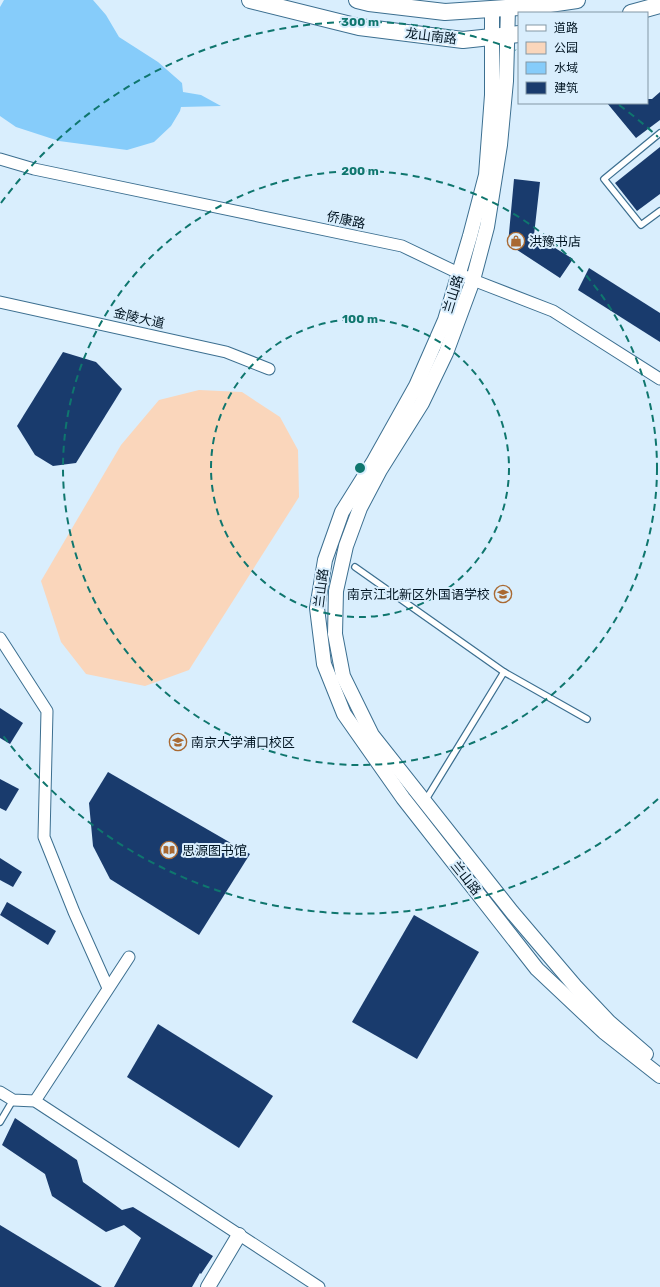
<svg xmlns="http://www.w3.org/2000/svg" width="660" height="1287" viewBox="0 0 660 1287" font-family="Rubik,'Noto Sans SC',sans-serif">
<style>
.green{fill:#fad6bb}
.water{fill:#86ccfa}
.building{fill:#193b6d}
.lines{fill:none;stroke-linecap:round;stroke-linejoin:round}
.service-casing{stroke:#3c6f90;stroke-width:8}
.minor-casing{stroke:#3c6f90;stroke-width:13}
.tertiary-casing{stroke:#3c6f90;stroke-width:16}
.secondary-casing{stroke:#3c6f90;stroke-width:18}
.service{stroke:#fff;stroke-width:5.5}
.minor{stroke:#fff;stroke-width:11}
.tertiary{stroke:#fff;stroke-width:14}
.secondary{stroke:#fff;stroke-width:16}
.ring{fill:none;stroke:#0f766e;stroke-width:2;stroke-dasharray:7 5}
.labels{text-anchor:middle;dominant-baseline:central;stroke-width:4;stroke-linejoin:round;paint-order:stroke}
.street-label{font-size:13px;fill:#011421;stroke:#d9eefd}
.poi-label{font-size:13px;fill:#011421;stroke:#d9eefd;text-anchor:start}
.centre{fill:#0f766e;stroke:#d9eefd;stroke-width:2}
.ring-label{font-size:12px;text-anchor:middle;font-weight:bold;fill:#0f766e;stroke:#d9eefd;stroke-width:4;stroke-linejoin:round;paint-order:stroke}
</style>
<rect width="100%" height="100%" fill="#d9eefd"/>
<polygon class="green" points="199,390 242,392 280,417 298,450 299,497 189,670 145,686 86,674 61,642 41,581 121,445 159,400"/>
<polygon class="water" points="4,0 93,0 106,15 119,37 158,62 182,83 183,92 201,95 221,106 181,107 180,111 171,126 154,142 127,150 59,141 16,127 0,116 0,7"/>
<g class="building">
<polygon points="660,92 660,120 636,138 607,103 647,103 647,99 652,99"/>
<polygon points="660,147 660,194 637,211 615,183"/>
<polygon points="514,179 540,182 534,235 573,259 560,278 508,244"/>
<polygon points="589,268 660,313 660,342 578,290"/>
<polygon points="63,352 96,362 122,389 76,463 53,466 35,455 17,426"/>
<polygon points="0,708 23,723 10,744 0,738"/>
<polygon points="108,772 250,854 199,935 110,879 93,846 89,803"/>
<polygon points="0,779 19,789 6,811 0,808"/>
<polygon points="0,858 22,872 13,887 0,880"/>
<polygon points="7,902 56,931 48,945 0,915"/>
<polygon points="414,915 479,952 417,1059 352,1022"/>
<polygon points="158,1024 273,1096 239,1148 127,1077"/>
<polygon points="15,1118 77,1160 83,1182 122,1210 133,1207 213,1256 201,1274 200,1273 192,1287 114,1287 141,1238 124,1225 106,1232 52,1196 45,1174 2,1145"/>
<polygon points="0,1225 102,1287 0,1287"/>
</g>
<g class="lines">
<defs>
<g id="service">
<polyline points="660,133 604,179 641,225 660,211"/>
<polyline points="355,567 504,672 587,719"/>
<polyline points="425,801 504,672"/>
<polyline points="0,1122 13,1100"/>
</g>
<g id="minor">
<polyline points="0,159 34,169 402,246 473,280 553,311 660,379"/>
<polyline points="0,302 226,352 269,369"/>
<polyline points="0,638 47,711 44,837 74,912 108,988"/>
<polyline points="0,1092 13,1100 35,1101 319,1287"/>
<polyline points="35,1101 129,957"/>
</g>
<g id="tertiary">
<polyline points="508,8 506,81 500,145 487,227 473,280 446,353 422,403 380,470 360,508 346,546 336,591 335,634 343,676 372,735 512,912 575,986 609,1022 646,1054"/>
<polyline points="492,9 492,95 486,175 470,236 445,320 416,386 374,461 342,512 325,560 317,608 324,664 344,714 403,798 537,969 604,1032 660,1076"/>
<polyline points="208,1287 239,1235"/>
</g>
<g id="secondary">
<polyline points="250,0 359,27 463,40 519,34"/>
<polyline points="357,0 369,3 445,12 536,6 577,0"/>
<polyline points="631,13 660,5"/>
</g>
</defs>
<use href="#service" class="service-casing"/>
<use href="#minor" class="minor-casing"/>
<use href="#tertiary" class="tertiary-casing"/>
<use href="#secondary" class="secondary-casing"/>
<use href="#service" class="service"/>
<use href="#minor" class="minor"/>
<use href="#tertiary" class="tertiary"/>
<use href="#secondary" class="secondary"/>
</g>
<g class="ring">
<circle cx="360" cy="468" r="149"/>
<circle cx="360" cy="468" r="297"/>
<path d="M658 799A446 446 0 0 1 1 733M1 203A446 446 0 0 1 516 50M619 105A446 446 0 0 1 658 137"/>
</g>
<defs>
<symbol id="shop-ring" viewBox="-11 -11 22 22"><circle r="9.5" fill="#d9eefd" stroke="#a96932" stroke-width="1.5"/><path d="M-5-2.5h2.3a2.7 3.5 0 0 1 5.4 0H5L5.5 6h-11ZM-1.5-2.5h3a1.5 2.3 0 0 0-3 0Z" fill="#a96932"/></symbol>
<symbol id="school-ring" viewBox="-11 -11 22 22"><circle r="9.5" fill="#d9eefd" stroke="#a96932" stroke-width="1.5"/><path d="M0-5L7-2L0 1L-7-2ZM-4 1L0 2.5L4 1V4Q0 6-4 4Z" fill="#a96932"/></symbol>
<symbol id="university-ring" viewBox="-11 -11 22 22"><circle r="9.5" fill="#d9eefd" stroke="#a96932" stroke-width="1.5"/><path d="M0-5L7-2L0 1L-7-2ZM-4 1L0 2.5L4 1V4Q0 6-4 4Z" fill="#a96932"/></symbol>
<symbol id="library-ring" viewBox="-11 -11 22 22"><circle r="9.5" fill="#d9eefd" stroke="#a96932" stroke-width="1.5"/><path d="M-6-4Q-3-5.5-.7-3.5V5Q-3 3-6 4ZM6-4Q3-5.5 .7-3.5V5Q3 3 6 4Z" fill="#a96932"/></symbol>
</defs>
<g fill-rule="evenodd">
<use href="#shop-ring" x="506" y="231" width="20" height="20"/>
<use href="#school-ring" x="493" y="584" width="20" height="20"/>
<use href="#university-ring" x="168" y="732" width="20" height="20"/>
<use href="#library-ring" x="159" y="840" width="20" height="20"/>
</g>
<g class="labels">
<g class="street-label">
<text transform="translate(431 36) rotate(7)">龙山南路</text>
<text transform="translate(346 220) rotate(12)">侨康路</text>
<text transform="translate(453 294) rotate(-73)">兰山路</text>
<text transform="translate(139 318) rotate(13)">金陵大道</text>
<text transform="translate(321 588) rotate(-83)">兰山路</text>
<text transform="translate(466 878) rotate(51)">兰山路</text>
</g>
<g class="poi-label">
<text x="529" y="241">洪豫书店</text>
<text x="490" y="594" text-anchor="end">南京江北新区外国语学校</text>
<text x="191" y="742">南京大学浦口校区</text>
<text x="182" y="850">思源图书馆</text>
</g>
</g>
<circle cx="360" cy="468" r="6" class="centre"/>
<g class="ring-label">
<text x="360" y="26">300 m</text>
<text x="360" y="175">200 m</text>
<text x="360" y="323">100 m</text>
</g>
<rect x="518" y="12" width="130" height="92" fill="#d9eefd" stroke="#8397a5"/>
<rect x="526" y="25" width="20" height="6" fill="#ffffff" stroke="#8397a5"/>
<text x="554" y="32" font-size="12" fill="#011421">道路</text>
<rect x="526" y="42" width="20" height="12" fill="#fad6bb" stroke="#8397a5"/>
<text x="554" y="52" font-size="12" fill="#011421">公园</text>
<rect x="526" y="62" width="20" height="12" fill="#86ccfa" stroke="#8397a5"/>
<text x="554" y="72" font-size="12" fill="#011421">水域</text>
<rect x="526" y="82" width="20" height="12" fill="#193b6d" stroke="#8397a5"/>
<text x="554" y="92" font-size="12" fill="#011421">建筑</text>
</svg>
